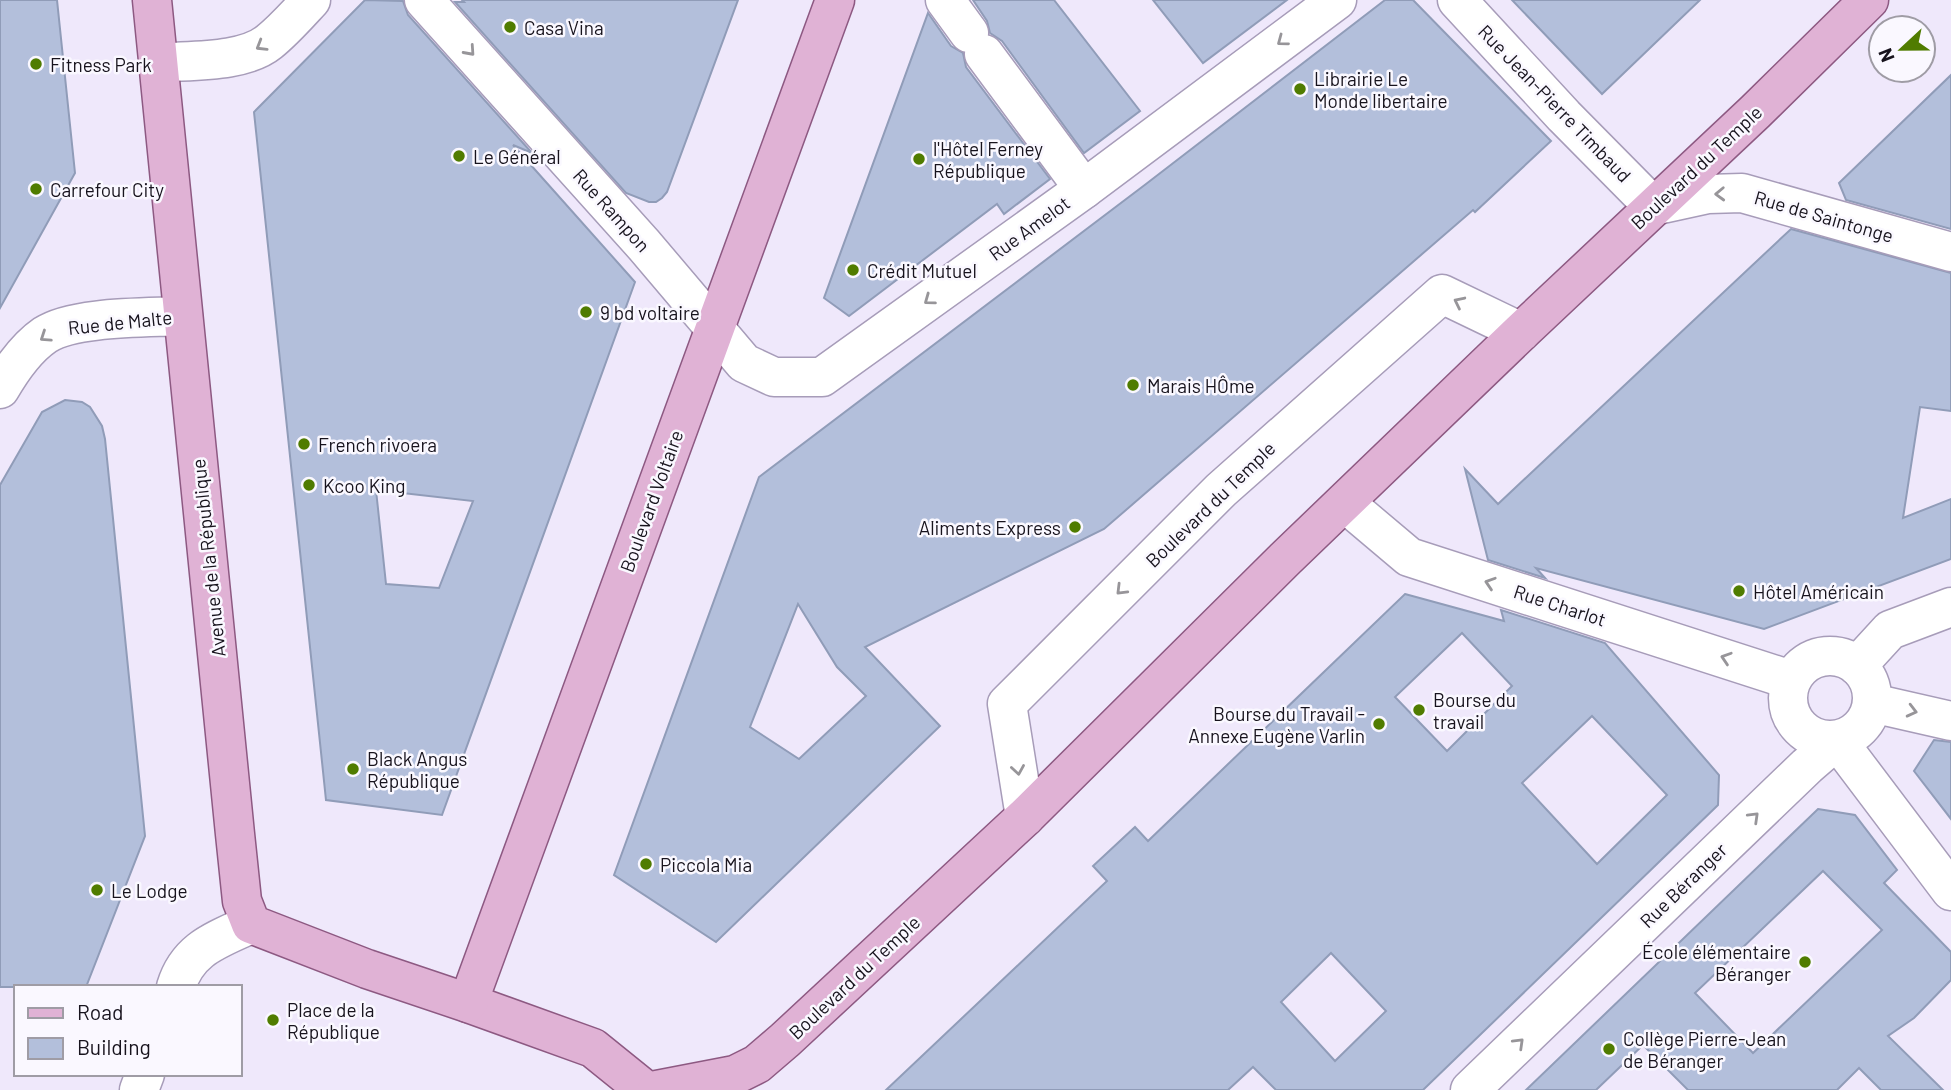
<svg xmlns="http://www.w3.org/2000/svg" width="1951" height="1090" viewBox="0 0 1951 1090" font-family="Barlow,sans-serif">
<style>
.building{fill:#b3bfdb;stroke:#909cb8;stroke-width:2;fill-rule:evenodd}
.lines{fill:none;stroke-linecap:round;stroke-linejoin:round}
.minor-casing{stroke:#a79cb9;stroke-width:41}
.major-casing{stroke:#8d5982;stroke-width:41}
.minor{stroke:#fff;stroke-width:38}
.major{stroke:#e0b2d5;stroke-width:38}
.oneway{stroke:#979599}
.poi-dot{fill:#507c00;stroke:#faf8ff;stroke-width:2.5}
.labels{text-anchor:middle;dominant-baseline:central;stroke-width:5;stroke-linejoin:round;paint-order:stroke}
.poi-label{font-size:19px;fill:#17131d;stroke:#faf8ff;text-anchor:start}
.street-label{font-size:19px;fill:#17131d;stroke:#faf8ff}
</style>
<rect width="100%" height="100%" fill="#efe8fb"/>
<g class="building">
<polygon points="0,0 57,0 75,173 0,308"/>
<path d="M365,0L403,1L408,15L532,153L513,145L635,282L442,815L326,800L254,112ZM376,490L473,501L439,588L386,584Z"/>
<polygon points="462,0 738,0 667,192 662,198 656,202 649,202 626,193 455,2 464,2"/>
<polygon points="973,0 1054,0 1140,111 1084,153 1002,41 990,33 987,21"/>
<polygon points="1153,0 1287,0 1203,63"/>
<path d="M1385,0H1413L1551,141L1475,212L1473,210L1104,529L865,647L940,726L716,942L614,875L759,477L1146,184ZM798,604L837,667L866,696L799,759L750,727Z"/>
<polygon points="1512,0 1700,0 1602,94"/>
<polygon points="928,13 951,46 963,53 966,67 1050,179 1004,214 997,204 849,316 824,298"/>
<polygon points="1951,75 1951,229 1846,200 1839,183"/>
<polygon points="1791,229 1951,273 1951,411 1920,407 1903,518 1951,499 1951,559 1764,629 1536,568 1545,578 1488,560 1465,469 1498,504"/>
<polygon points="65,400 82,402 90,407 102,426 105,439 145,836 86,987 0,987 0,485 42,412"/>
<path d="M1405,594L1504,621L1501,610L1605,643L1719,775L1718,805L1423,1090H1276L1253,1067L1228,1090H886L1107,881L1093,866L1135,827L1148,841ZM1462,633L1512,686L1447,751L1395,697ZM1592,716L1667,795L1597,864L1522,783ZM1331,953L1386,1011L1335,1061L1281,1002Z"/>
<polygon points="1934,740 1951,742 1951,819 1914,771"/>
<path d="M1818,809L1855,815L1897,870L1884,883L1951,952V980L1914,1018L1888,1036L1943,1090H1881L1859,1068L1837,1090H1688L1643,1045L1596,1090H1526ZM1823,871L1882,930L1753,1053L1695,993Z"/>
</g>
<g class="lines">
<defs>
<g id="minor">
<polyline points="424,0 644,245 744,363 774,377 822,377 1084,189 1337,0"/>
<polyline points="945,0 969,33"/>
<polyline points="1457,0 1564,116 1653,206 1708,194 1742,193 1951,252"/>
<polyline points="984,54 1084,189"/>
<path d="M158,63C190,60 243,63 269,42C284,30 298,14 311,0"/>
<path d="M0,389C11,370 26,348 45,335C74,316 147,318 183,316"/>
<polyline points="1345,503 1409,557 1791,680"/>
<circle cx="1830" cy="698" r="42"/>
<polyline points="1857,666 1890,630 1951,607"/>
<polyline points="1872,703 1951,721"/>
<polyline points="1025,817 1007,704 1221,490 1442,294 1521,332"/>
<path d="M176,987C188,948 217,940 251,924"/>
<polyline points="139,1090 145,1074"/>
<polyline points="1470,1090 1807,766 1837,740 1951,891"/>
</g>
<g id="major">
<polyline points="152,0 235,834 242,901 251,924 367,969 468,1003 593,1048 645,1090"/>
<polyline points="468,1003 835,0"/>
<polyline points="657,1090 735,1075 757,1064 785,1040 1025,817 1285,559 1521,332 1755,112 1869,0"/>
</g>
</defs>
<use href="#minor" class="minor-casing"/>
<use href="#major" class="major-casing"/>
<use href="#minor" class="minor"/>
<use href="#major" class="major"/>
</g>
<defs><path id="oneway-chevron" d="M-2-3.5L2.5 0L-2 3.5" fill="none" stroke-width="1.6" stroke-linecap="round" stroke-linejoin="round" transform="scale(1.75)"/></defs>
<g class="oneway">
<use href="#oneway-chevron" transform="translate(1282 41) rotate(143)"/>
<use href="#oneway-chevron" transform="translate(261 46) rotate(149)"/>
<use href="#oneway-chevron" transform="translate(470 51) rotate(48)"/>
<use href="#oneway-chevron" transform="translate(1720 194) rotate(178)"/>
<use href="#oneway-chevron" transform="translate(929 300) rotate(144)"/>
<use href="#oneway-chevron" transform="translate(1459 302) rotate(-154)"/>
<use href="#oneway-chevron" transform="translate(45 337) rotate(146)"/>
<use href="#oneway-chevron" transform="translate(1490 583) rotate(-162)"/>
<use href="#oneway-chevron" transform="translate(1121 590) rotate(135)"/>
<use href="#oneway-chevron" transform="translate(1726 658) rotate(-162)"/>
<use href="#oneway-chevron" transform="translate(1912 711) rotate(14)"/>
<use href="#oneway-chevron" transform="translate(1018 770) rotate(81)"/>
<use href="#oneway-chevron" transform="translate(1754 817) rotate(-44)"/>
<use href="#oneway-chevron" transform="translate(1519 1043) rotate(-44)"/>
</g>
<g class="poi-dot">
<circle cx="510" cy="27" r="7"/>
<circle cx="36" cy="64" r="7"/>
<circle cx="1300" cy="89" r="7"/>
<circle cx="459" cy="156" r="7"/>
<circle cx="919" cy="159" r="7"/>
<circle cx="36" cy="189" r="7"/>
<circle cx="853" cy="270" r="7"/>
<circle cx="586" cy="312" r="7"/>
<circle cx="1133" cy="385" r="7"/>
<circle cx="304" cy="444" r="7"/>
<circle cx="309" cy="485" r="7"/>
<circle cx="1075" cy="527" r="7"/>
<circle cx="1739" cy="591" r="7"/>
<circle cx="1419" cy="710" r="7"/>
<circle cx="1379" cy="724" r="7"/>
<circle cx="353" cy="769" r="7"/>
<circle cx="646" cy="864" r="7"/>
<circle cx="97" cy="890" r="7"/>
<circle cx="1805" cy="962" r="7"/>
<circle cx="273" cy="1020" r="7"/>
<circle cx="1609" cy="1049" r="7"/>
</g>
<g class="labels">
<g class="poi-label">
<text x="524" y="27">Casa Vina</text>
<text x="50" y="64">Fitness Park</text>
<text x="1314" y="78">Librairie Le<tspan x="1314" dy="22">Monde libertaire</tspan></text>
<text x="933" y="148">l'Hôtel Ferney<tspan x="933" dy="22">République</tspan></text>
<text x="473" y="156">Le Général</text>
<text x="50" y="189">Carrefour City</text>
<text x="867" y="270">Crédit Mutuel</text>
<text x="600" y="312">9 bd voltaire</text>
<text x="1147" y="385">Marais HÔme</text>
<text x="318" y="444">French rivoera</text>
<text x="323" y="485">Kcoo King</text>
<text x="1061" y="527" text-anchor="end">Aliments Express</text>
<text x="1753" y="591">Hôtel Américain</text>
<text x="1433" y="699">Bourse du<tspan x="1433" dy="22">travail</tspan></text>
<text x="1365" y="713" text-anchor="end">Bourse du Travail -<tspan x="1365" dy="22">Annexe Eugène Varlin</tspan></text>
<text x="367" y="758">Black Angus<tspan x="367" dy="22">République</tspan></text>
<text x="660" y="864">Piccola Mia</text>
<text x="111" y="890">Le Lodge</text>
<text x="1791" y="951" text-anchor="end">École élémentaire<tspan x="1791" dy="22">Béranger</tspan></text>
<text x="287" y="1009">Place de la<tspan x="287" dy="22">République</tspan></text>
<text x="1623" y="1038">Collège Pierre-Jean<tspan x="1623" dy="22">de Béranger</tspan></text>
</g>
<g class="street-label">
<text transform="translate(1555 103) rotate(46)">Rue Jean-Pierre Timbaud</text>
<text transform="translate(1696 167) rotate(-43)">Boulevard du Temple</text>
<text transform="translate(612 210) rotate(48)">Rue Rampon</text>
<text transform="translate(1824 216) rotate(16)">Rue de Saintonge</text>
<text transform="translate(1029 228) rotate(-36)">Rue Amelot</text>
<text transform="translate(120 322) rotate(-6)">Rue de Malte</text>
<text transform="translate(651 501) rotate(-70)">Boulevard Voltaire</text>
<text transform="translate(1210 504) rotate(-44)">Boulevard du Temple</text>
<text transform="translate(208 558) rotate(-96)">Avenue de la République</text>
<text transform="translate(1560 605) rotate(18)">Rue Charlot</text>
<text transform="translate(1683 885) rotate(-44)">Rue Béranger</text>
<text transform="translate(854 977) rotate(-43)">Boulevard du Temple</text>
</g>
</g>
<rect x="14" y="985" width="228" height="91" fill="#faf8ff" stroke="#9f9ca5" stroke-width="2"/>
<rect x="28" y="1008" width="35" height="10" fill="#e0b2d5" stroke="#9f9ca5" stroke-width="2"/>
<text x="77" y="1020" font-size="21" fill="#17131d">Road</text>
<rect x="28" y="1038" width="35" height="21" fill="#b3bfdb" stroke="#9f9ca5" stroke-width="2"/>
<text x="77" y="1055" font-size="21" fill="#17131d">Building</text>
<g transform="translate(1902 49) rotate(248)"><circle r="33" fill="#faf8ff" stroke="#9f9ca5" stroke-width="2"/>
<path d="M0-5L12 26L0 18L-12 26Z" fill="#507c00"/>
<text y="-10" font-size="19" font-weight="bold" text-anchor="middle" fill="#17131d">N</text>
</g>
</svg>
